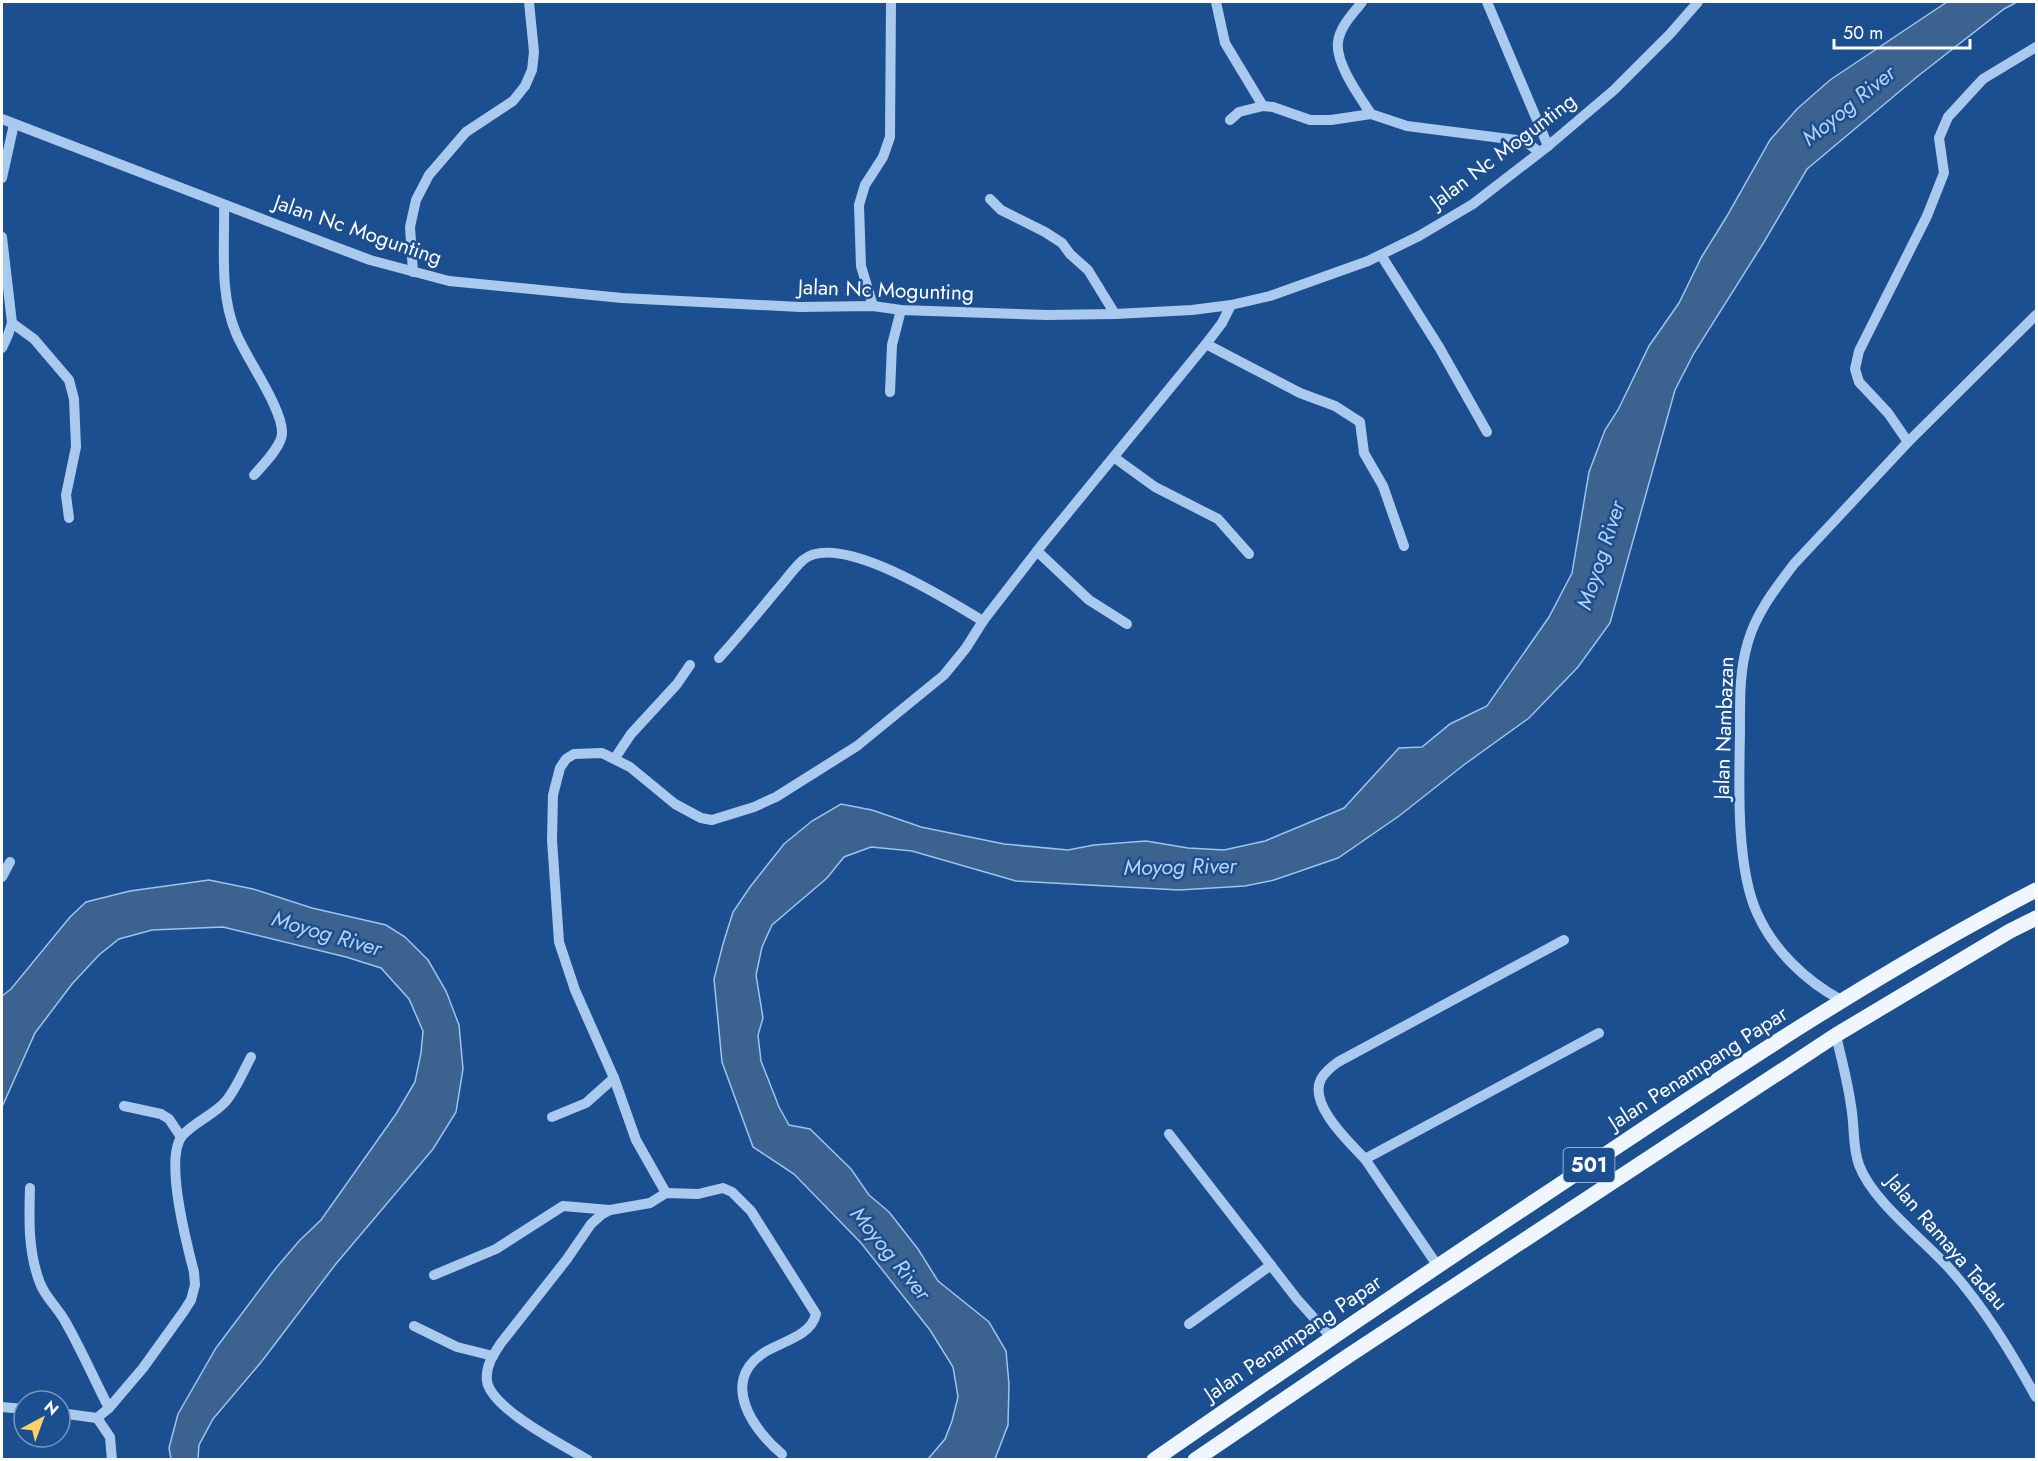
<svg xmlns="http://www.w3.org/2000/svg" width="2038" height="1461" viewBox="0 0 2038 1461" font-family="Jost,sans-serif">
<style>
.water{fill:#3c6290;stroke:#9cc4f0;stroke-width:1.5}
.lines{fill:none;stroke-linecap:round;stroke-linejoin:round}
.minor{stroke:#a9c9ee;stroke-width:10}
.major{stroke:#f0f6ff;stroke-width:15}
.labels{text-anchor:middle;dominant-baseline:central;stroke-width:5;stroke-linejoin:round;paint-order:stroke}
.shield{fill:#1b4f8f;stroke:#bbcadd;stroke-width:1.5}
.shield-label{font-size:20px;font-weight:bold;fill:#fff}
.street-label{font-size:21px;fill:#fff;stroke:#1b4f8f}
.water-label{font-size:22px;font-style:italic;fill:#b5d3f5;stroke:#1b4f8f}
</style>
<rect width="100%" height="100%" fill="#1b4f8f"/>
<g class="water">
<polygon points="1947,2 2017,2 2004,9 1918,76 1807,169 1764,242 1694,353 1675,390 1610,623 1578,667 1529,718 1465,764 1399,816 1338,858 1274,880 1245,886 1179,890 1016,881 912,851 871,847 844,857 827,878 772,925 762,947 756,975 763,1018 758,1035 761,1061 779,1107 789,1125 810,1129 851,1169 869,1195 889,1212 918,1249 938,1281 989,1322 1006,1351 1009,1384 1008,1425 995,1459 928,1459 945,1439 952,1421 958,1397 953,1367 930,1330 861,1243 794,1174 753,1147 722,1062 714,979 723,944 733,912 750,887 784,844 812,821 841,804 872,810 921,827 1004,844 1068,850 1094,845 1146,841 1188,848 1224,850 1265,841 1344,808 1399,748 1422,747 1450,724 1487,706 1549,617 1572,573 1589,472 1605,430 1618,410 1649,346 1679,303 1701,258 1727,216 1770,140 1797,109 1830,80"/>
<polygon points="209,880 253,889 312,908 386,925 405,937 428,960 446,991 459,1025 463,1069 456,1112 433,1149 335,1265 262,1361 213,1419 199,1445 198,1459 171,1459 169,1448 178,1414 216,1348 276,1268 300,1240 321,1220 396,1114 415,1082 421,1053 423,1031 409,999 381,968 346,957 223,927 152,930 119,939 99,955 72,984 35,1033 2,1107 2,996 11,989 70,917 86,902 130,891"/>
</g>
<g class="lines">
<g class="minor">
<polyline points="1216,2 1225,43 1263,106"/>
<path d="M1362,2C1353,14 1340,26 1338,42C1335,63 1360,97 1371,114"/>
<polyline points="1487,2 1548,146"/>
<polyline points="2,119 330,245 370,260 449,281 622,298 800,307 873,306 901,310 1047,315 1115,314 1192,310 1231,305 1270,296 1368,261 1419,236 1473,204 1548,146 1614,90 1670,34 1698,2"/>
<polyline points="1230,120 1239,112 1263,106 1273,107 1310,120 1331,120 1371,114 1407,126 1525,141 1539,152"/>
<polyline points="2,178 14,124"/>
<polyline points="990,199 1001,210 1045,232 1062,243 1070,254 1088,270 1115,314"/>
<path d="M224,205C225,247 219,293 236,333C246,358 283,409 282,433C282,446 263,465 254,475"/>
<polyline points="2,237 12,323 8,335 2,348"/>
<polyline points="1381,255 1439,347 1487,432"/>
<polyline points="413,272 410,227 416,200 429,175 466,132 513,101 525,86 532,70 534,52 529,2"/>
<polyline points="873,306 861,266 859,205 865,185 883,157 890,137 891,2"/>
<polyline points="12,323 34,339 69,380 74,399 76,447 66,495 69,518"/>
<polyline points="1206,344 1300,393 1335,406 1360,422 1364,453 1383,486 1404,546"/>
<polyline points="890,392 892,345 901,310"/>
<polyline points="1908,442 1888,413 1859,382 1855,369 1859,351 1927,216 1944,173 1939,138 1948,117 1983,79 2036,47"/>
<polyline points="1115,458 1155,487 1218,519 1249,554"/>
<polyline points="1037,551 1089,600 1127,624"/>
<path d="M719,658C739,636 757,614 776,591C785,581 793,569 803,560C839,530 949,601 983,621"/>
<polyline points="615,758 631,734 677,684 690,665"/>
<polyline points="2,877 10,862"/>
<path d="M1841,1000C1806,981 1774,951 1757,913C1736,867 1739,784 1740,733C1740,703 1739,671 1748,642C1756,613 1776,588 1794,564L1908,442L2036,315"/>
<path d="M1836,1035C1841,1058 1848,1082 1851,1106C1855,1126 1852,1146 1859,1165C1873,1202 1923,1239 1949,1268C1984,1307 2011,1352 2036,1397"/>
<polyline points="124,1106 161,1114 169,1119 181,1137"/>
<polyline points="552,1117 586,1103 614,1078"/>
<polyline points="1169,1134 1297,1299 1331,1337"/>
<path d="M1365,1159C1349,1142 1308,1104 1321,1079C1325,1072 1331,1067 1338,1062L1564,940"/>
<path d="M30,1188C29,1220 28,1252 40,1283C45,1297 58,1308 65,1321C81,1349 94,1379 109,1408"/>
<polyline points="666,1193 636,1140 614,1078 575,990 559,942 552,840 553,795 560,768 566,759 574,754 602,753 630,767 675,804 701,818 712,820 754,807 776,797 857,746 944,675 966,648 983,621 1044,542 1206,344 1222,323 1231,305"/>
<polyline points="1437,1265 1365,1159 1599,1033"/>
<polyline points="434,1275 496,1249 563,1206 610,1210"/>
<polyline points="1189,1324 1271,1265"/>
<polyline points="414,1326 457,1347 493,1356"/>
<polyline points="2,1407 24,1409"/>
<path d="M60,1413L97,1418L109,1408L143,1368L184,1311L191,1300L195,1285L194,1272C187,1245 164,1159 182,1136C194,1122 214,1115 226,1101C236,1089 243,1072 251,1057"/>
<polyline points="97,1418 110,1437 112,1460"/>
<path d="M588,1460C565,1446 491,1409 487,1381C485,1367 493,1355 501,1343L567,1259L591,1224L601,1215L610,1210L650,1203L666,1193L698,1194L723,1188L732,1192L751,1211L816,1314C811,1337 779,1342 762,1354C720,1383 754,1431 782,1454"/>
</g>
<g class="major">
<path d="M1154,1460C1304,1356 1456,1253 1609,1152C1748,1059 1888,967 2036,890"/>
<polyline points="1195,1460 1351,1354 1836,1035 2010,931 2036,918"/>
</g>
</g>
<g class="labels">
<rect class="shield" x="1563.5" y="1148" width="51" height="34" rx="4.5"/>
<g class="shield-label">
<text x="1589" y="1165">501</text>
</g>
<g class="street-label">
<text transform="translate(1503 151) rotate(-37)">Jalan Nc Mogunting</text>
<text transform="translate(358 230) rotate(19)">Jalan Nc Mogunting</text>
<text transform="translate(886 290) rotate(2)">Jalan Nc Mogunting</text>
<text transform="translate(1724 728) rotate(-88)">Jalan Nambazan</text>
<text transform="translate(1698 1068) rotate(-33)">Jalan Penampang Papar</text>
<text transform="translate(1947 1242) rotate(49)">Jalan Ramaya Tadau</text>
<text transform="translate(1293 1338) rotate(-34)">Jalan Penampang Papar</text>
</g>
<g class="water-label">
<text transform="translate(1848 105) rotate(-39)">Moyog River</text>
<text transform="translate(1600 555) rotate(-72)">Moyog River</text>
<text transform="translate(1180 866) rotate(-1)">Moyog River</text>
<text transform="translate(327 933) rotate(16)">Moyog River</text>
<text transform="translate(891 1253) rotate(51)">Moyog River</text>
</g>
</g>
<rect width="2038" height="1461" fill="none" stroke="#ffffff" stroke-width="6"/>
<g transform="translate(42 1419) rotate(41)"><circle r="28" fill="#1b4f8f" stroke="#7695bc" stroke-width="1.5"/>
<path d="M0-4.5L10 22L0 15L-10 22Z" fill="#ffd166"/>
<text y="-9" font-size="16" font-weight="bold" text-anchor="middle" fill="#ffffff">N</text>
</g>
<path d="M1834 39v9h136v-9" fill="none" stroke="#ffffff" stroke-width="3"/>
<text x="1843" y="39" font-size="18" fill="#ffffff" stroke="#1b4f8f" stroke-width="4.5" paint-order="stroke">50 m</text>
</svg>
